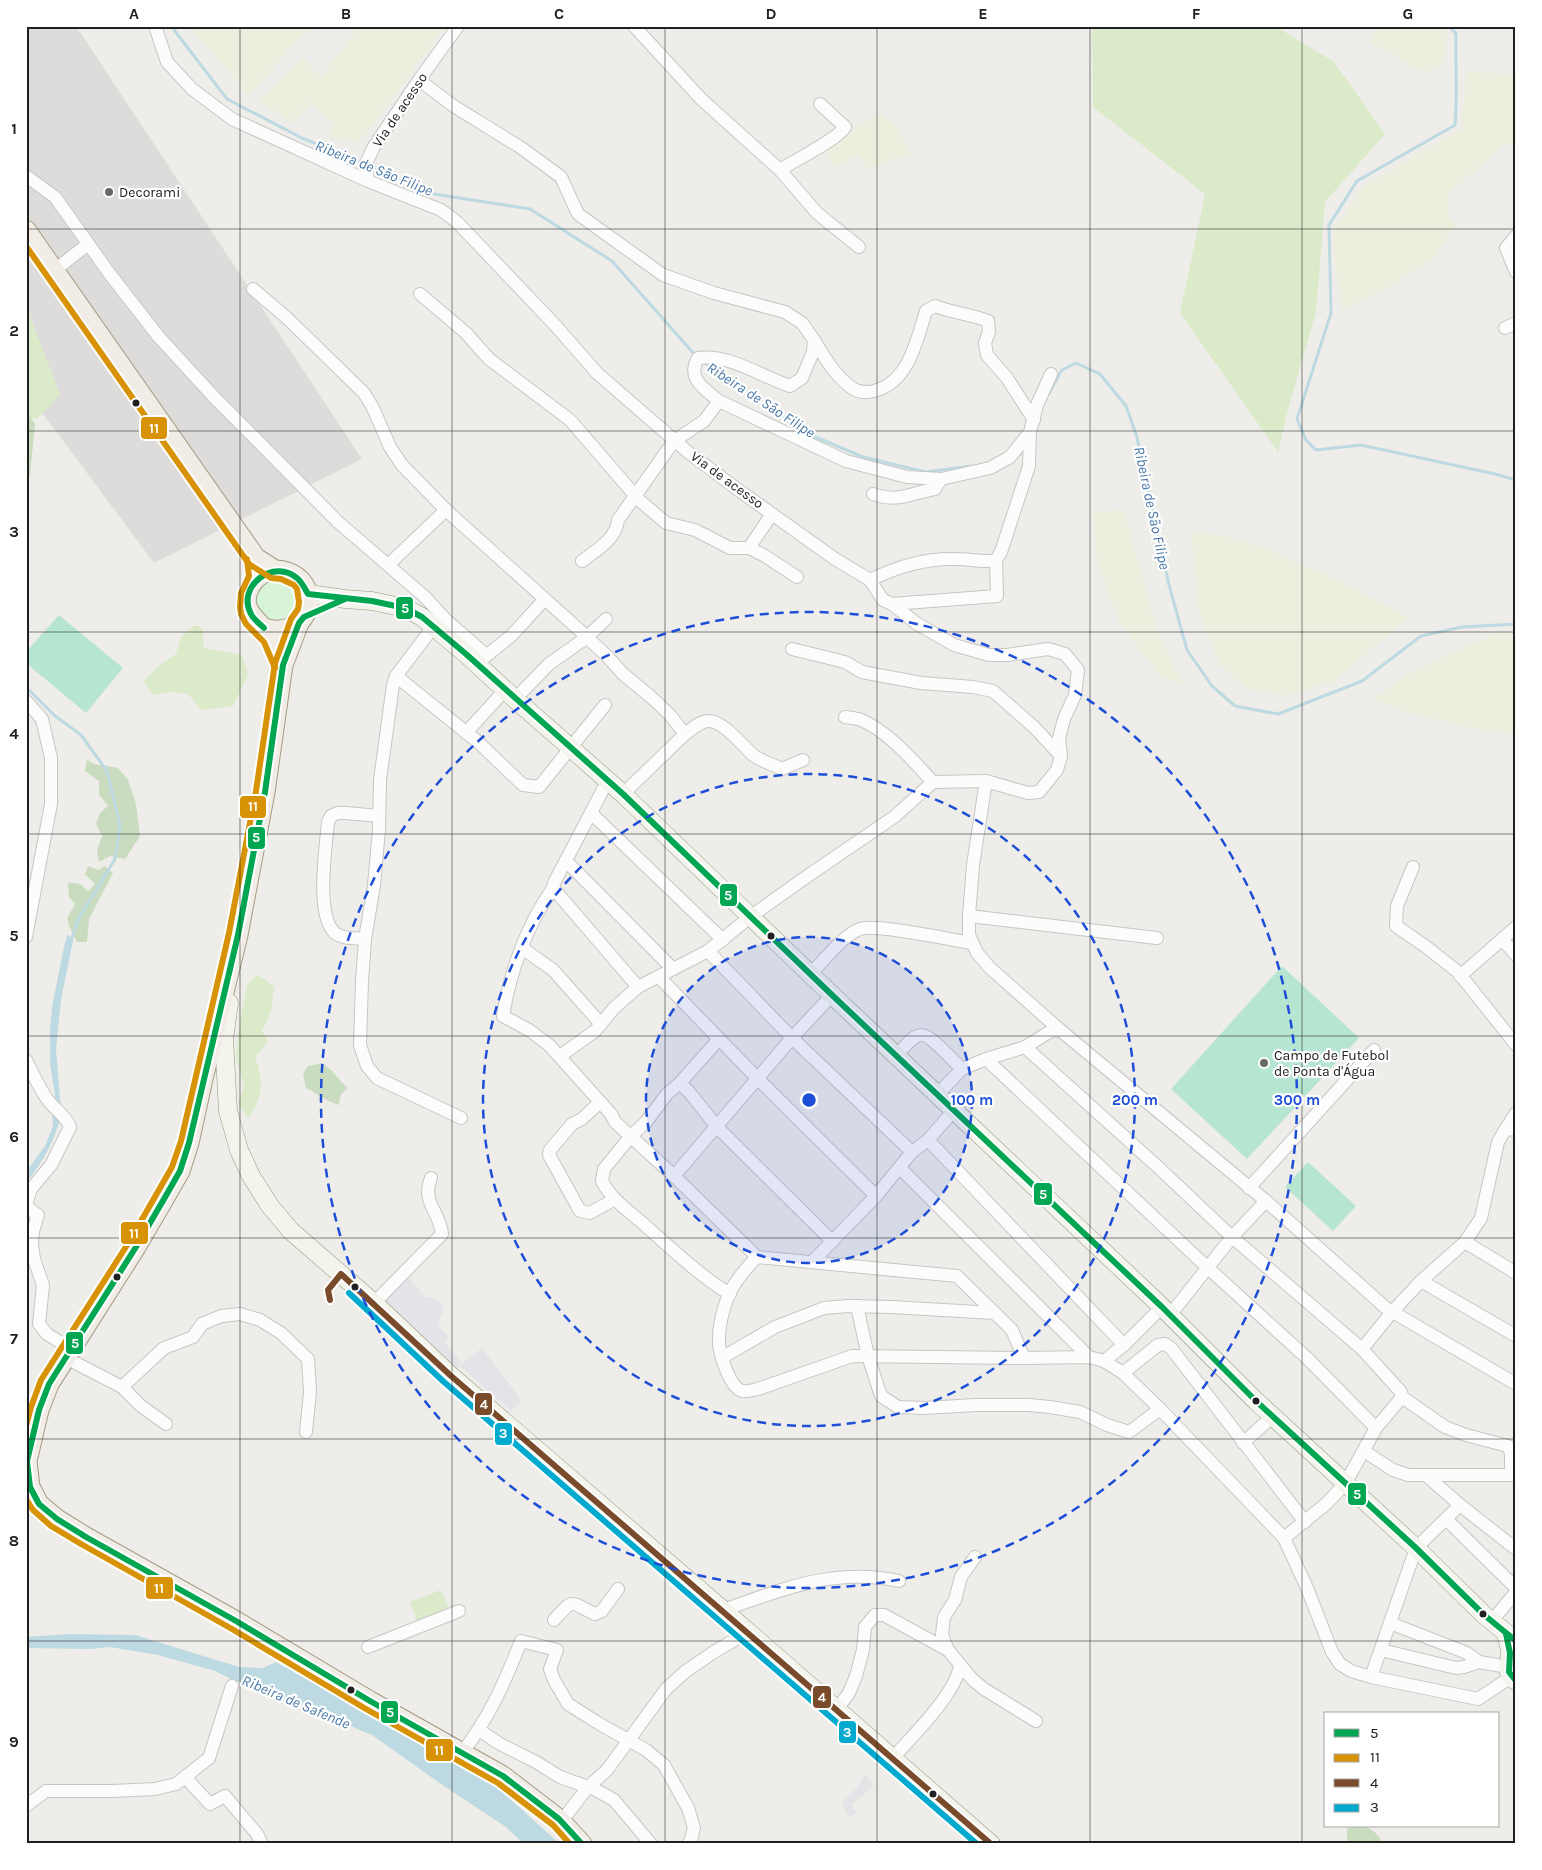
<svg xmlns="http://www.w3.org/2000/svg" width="1542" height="1870" viewBox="0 0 1542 1870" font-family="Karla,sans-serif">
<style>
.residential{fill:#dedcda}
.farmland{fill:#edeedd}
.grass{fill:#dbebc9}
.forest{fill:#cadcbf}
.park{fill:#d8f4d8}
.pitch{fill:#b6e5d1}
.plaza{fill:#e4e3e8}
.water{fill:#bdd9e1}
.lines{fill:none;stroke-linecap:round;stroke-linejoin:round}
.stream{stroke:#bdd9e1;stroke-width:3}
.street-casing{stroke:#c7c6c5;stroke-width:14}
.secondary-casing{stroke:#969880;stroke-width:19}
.primary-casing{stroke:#a59b85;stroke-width:21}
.street{stroke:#fdfcfc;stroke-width:12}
.secondary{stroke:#f3f4ec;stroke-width:18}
.primary{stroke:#f2ece6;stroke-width:19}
.bus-1-casing{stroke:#fff;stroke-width:10}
.bus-2-casing{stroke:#fff;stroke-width:10}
.bus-3-casing{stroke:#fff;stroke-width:10}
.bus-4-casing{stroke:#fff;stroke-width:10}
.bus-1{stroke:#00a651;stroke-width:6}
.bus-2{stroke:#d79205;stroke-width:6}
.bus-3{stroke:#7a4b2a;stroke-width:6}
.bus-4{stroke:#00a9ce;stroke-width:6}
.grid{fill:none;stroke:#202020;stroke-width:1;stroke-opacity:0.55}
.ring{fill:none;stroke:#1d4ed8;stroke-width:2.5;stroke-dasharray:9 6}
.poi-dot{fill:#686866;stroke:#fff;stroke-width:2}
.bus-dot{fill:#202020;stroke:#fff;stroke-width:2}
.labels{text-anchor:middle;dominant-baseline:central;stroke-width:4.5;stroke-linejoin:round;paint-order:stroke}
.street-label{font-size:14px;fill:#202020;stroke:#fff}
.poi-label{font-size:14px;fill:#202020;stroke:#fff;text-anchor:start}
.water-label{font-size:15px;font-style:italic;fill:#4a78a8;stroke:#fff}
.centre{fill:#1d4ed8;stroke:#fff;stroke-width:2.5}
.ring-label{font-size:15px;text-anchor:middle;font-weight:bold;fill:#1d4ed8;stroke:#fff;stroke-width:4.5;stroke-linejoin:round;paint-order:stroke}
.line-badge{stroke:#fff;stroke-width:2}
.badge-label{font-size:14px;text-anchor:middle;font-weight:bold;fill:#fff}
.neatline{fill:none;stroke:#202020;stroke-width:2}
.grid-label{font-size:16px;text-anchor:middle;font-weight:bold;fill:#202020}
</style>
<rect width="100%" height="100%" fill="#efede9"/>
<polygon class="residential" points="26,26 76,26 362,459 154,563 26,391"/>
<g class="farmland">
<polygon points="189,26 310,26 249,95"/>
<polygon points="359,26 445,26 367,133 356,142 328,136 335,125 311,102 291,123 260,100 302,57 321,77"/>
<polygon points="1377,26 1438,26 1448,34 1444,63 1424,73 1370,41"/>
<polygon points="1466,71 1508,74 1516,72 1516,144 1504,145 1448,194 1448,217 1456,225 1435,257 1391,285 1343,310 1335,268 1334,231 1362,187 1461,129"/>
<polygon points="880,113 899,129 911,153 867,169 858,154 834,168 824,150"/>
<polygon points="1124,510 1157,630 1182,684 1160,677 1120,623 1096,557 1094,512"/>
<polygon points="1191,532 1224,536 1265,548 1337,580 1409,618 1393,630 1335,681 1285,696 1246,688 1219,664 1199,612"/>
<polygon points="1516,632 1516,735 1481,730 1407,712 1374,699 1414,670 1497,633"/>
</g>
<g class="grass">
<polygon points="1092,26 1275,26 1334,62 1385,134 1325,202 1316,312 1288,409 1278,452 1180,313 1205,194 1093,107"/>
<polygon points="26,300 33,324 60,395 37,419 26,417"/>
<polygon points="195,625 202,628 204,648 242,655 248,675 233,706 201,710 188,694 171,692 153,695 144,681 162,663 176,654 181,637"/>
<path d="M257,975L266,980L274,987L271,1011L262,1031L268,1042L255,1057C264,1081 263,1098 248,1119L238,1104L244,1087L236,1057L238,1033L247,985Z"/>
<polygon points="441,1590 449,1609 417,1621 410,1602"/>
</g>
<g class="forest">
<polygon points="26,416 30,416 35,424 30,475 26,478"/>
<polygon points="87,760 94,764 118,768 128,780 136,804 140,836 125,859 110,856 99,862 97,850 102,836 96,824 100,813 108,806 99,795 99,781 85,771"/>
<polygon points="88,866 98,870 105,866 113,873 89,919 87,942 77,942 69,926 67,918 75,904 69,897 68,882 80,884 88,891 95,884 85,874"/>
<path d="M322,1063L331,1070L347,1088L340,1096L339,1105C327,1102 317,1093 306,1088L303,1074L308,1066Z"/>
<path d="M1352,1826C1369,1826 1374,1829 1383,1843L1347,1844V1829Z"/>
</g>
<path class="park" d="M273,578L289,580L303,599L295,620L267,622C263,617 257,610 255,604C252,592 264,582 273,578Z"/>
<g class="pitch">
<polygon points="59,615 123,668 86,713 26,663 26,652"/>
<polygon points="1282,966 1359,1038 1247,1159 1171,1089"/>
<polygon points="1308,1162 1356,1206 1333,1231 1285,1187"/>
</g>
<g class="plaza">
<polygon points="404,1274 426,1297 433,1297 444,1307 438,1326 449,1337 444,1342 460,1360 460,1365 482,1348 522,1401 511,1411 460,1366 450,1375 374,1303"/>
<polygon points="865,1775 874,1785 851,1805 858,1812 849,1818 842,1802 858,1787"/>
</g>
<g class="water">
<polygon points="68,934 73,941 61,999 56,1049 61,1110 54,1106 55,1095 50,1064 50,1031 52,1007 65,942"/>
<path d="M52,1110L60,1119C53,1144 45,1157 30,1178L26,1172L45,1146L53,1126Z"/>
<polygon points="68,1634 135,1635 239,1667 263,1668 276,1662 473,1770 500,1790 560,1844 524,1844 506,1827 441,1784 372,1735 254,1686 235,1681 215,1671 158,1655 110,1647 91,1649 26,1648 26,1637"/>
</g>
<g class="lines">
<g class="stream">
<polyline points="171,26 227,99 302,138 363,163"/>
<path d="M1448,26L1456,33C1455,64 1458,94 1455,125L1357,181L1329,225L1331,313L1297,419L1306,440L1316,450L1361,445L1495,474L1516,480"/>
<polyline points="371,166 434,194 530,209 612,261 695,355"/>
<polyline points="704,362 806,433 863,457 926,472 971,466"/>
<polyline points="1048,395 1062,370 1076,363 1100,374 1126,406 1137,437 1169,585 1187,650 1212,686 1235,706 1278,714 1362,681 1421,636 1462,627 1516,624"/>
<polyline points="26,687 54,715 81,735 107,771 120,825 115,859 79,918 71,941"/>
</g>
<defs>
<g id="street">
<polyline points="155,26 167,62 192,89 232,119 368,181"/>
<polyline points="458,26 419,80 373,148 366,164 368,181 441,210 457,222 555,325 597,373 689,453 737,489 835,559 870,580 883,600 892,604 916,623 954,645 989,655 1007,655 1048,649 1065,654 1078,670 1075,695 1064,719 1059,738 1061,756 1057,770 1039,792 1028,793 986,781 933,782"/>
<polyline points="634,26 701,99 780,170 817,213 859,247"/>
<path d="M419,80L455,107L520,147L561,177L578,214L663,275L714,293L785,312L802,323L814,340L813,352L802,378L790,386C760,376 730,354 698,358C686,379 705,389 719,401L704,421L674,441L618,520C616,540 596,550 582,561"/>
<path d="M780,170C795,160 837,140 845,127L820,104"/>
<polyline points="26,176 55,197 109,273 158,336 213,396 338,522 425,597 445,619 486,655"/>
<polyline points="1516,236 1506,248 1516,272"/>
<polyline points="55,270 88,244"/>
<polyline points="253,289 287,318 364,393 373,408 390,447 402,465 446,510 576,627 607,656 623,674 651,697 669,714 685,734"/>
<polyline points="420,294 466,333 489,359 570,420 639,500 666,523 695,530 730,548 749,548 765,556 797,577"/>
<polyline points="1505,328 1516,323"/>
<path d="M814,340C825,358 835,376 852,388C859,393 866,393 874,391C909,382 916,342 926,311L935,306C952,313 971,314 988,321L989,332L985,343L987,355L1007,378L1034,420"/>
<polyline points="719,401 846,461 907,477 941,479"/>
<path d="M873,494C899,503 910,493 935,489L941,479L990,468L1010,457L1030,432"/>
<polyline points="749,548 772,514"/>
<polyline points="388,565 446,510"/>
<path d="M870,580C898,566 926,558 957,559C970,559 984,563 996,560L1001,552L1029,466L1030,432L1037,405L1051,374"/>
<polyline points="892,604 997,596 996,560"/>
<polyline points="434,626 396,676 393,685 380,780 379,830 374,885 365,939 362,981 360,1045 367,1066 377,1078 461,1118"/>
<polyline points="792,649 845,662 862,672 921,683 973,687 993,691 1034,727 1061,756"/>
<polyline points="481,660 511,636 544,600"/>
<polyline points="396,676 478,742 523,785 539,787 605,705"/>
<polyline points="515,699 549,664 586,638 606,619"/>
<polyline points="26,701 42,719 51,758 51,804 26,937"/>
<path d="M845,717C850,718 856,718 861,720C888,731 913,761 933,782"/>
<polyline points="466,733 505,690"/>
<path d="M608,780L554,883L553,888C527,925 510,971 503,1016L529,1030L549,1045L611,1114L615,1122L674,1176"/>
<polyline points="986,781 973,865 969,916 969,935 977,953 990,968 1060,1030 1266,1201 1386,1308 1516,1384"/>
<path d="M623,794L685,734C692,729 701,720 710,721C725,723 742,745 753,755C761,761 772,764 782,769L803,760"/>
<polyline points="591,813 723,940"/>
<polyline points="566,861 673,969"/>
<polyline points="1413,867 1397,906 1396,926 1425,946 1458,972 1516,1045"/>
<polyline points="553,888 638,987"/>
<polyline points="969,916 1157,938"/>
<path d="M365,939C356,938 342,939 335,933C315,916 326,846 328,822L331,816L338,813H346L379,816"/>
<polyline points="1502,939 1516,955"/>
<polyline points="522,948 553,970 601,1024"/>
<polyline points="708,951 792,1038 912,1152"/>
<path d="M811,973C825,960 842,936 860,929C874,923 952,940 972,943"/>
<polyline points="1460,976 1516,927"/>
<polyline points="659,977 758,1079 876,1196 912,1152 928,1140 954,1110"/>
<polyline points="832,995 792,1038 674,1176 757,1257 957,1276 1012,1330 1024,1358 1089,1357 1104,1361 1124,1345 1162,1307"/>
<path d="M719,1039L680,1083L667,1094L646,1122L631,1136L604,1169L602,1181C612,1201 633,1214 648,1228C674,1251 700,1276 730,1294"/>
<polyline points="1025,1047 1051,1031 1060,1030"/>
<path d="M897,1055C903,1049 912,1035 922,1035C931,1035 954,1062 962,1069"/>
<polyline points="560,1056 595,1031 614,1008 638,987 708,951 750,917 809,875 894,817 933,782"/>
<path d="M26,1060C32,1072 38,1085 45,1096C52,1108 66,1115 70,1127L51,1165L31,1189L26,1205"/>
<polyline points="680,1083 690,1093 717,1127 832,1241"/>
<polyline points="938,1094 962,1069 986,1059"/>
<polyline points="600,1102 582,1119 572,1124 550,1150 549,1155 580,1211 590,1213 615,1199"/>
<polyline points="1505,1130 1516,1113"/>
<polyline points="928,1140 1124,1345"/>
<polyline points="900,1168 1089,1357"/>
<polyline points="1249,1188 1374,1050"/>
<polyline points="1266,1201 1232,1237 1362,1349 1401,1392 1402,1397 1376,1428 1345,1484 1326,1504 1284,1538"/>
<polyline points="27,1204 29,1209 38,1215 33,1231 32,1245 34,1259 43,1285 39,1324 47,1334 71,1349"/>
<polyline points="1465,1242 1516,1273"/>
<path d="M757,1257C746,1268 736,1280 729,1294C723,1308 718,1328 719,1344C720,1356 730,1387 742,1391C747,1392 753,1390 758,1389L852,1356L1024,1358"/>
<polyline points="812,1262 876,1196"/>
<polyline points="1421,1281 1516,1336"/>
<path d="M374,1303L442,1234C440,1212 421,1202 431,1178"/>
<polyline points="857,1306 868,1356 881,1396 898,1407 924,1408 976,1405 1028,1405 1050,1407 1080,1412 1107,1425 1129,1432 1160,1409"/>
<polyline points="1170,1315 1232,1237 1158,1167 1025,1047 986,1059 1208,1268 1308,1359 1376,1428"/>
<polyline points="1362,1349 1392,1312 1421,1281 1465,1242 1481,1218 1498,1142 1505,1130 1516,1129"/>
<polyline points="723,1357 775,1327 824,1308 848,1306 892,1307 994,1313"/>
<polyline points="66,1358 122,1387 164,1348 193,1337 202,1324 221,1316 240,1314 260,1320 281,1333 308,1359 310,1392 306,1432"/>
<polyline points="1104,1361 1123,1373 1160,1409 1284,1538 1307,1588 1332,1652 1340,1664 1351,1671 1371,1677 1478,1699 1511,1677"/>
<polyline points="1123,1373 1158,1345 1165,1344 1171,1348 1305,1522"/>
<polyline points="122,1387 141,1406 166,1424"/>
<polyline points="1402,1397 1445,1427 1466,1435 1508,1446 1511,1453 1511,1475"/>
<polyline points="1243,1443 1273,1416"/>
<polyline points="1364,1451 1393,1470 1408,1475 1516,1475"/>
<polyline points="1427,1476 1460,1505 1516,1549"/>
<polyline points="1446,1519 1516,1588"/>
<polyline points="975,1557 961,1577 955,1600 944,1617 942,1635 948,1650 972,1679 984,1689 1036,1721"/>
<path d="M723,1610C784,1589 834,1567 899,1581"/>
<path d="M554,1620C575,1597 569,1602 595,1614L602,1611L618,1589"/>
<polyline points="1491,1622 1516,1592"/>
<polyline points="1390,1623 1467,1653 1479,1662"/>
<polyline points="368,1647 459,1611"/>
<polyline points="1381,1650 1456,1668 1464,1667 1479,1662 1508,1667"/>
<polyline points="1371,1677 1416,1548 1460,1505"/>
<polyline points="837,1709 849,1693 856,1676 863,1650 865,1627 875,1615 884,1615 948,1650"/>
<polyline points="479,1730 500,1744 536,1762 560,1777 594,1789 614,1800 651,1844"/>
<path d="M462,1753C490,1716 504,1684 521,1641L557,1650L550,1669L554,1680L568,1704L598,1723L646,1750L664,1765L688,1808L694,1828L691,1840L688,1844"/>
<path d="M893,1758C913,1735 956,1694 960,1665"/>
<polyline points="185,1777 210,1804 225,1796 257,1834 262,1844"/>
<polyline points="26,1806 46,1791 113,1791 155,1789 176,1784 209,1758 232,1686"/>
<polyline points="561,1822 588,1787 607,1770 666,1689 686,1671 714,1652 748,1632"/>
</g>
<g id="secondary">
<polyline points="308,594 345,599 372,601 405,608 422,617 466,654 515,699 623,794 832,995 1162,1307 1256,1401 1416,1548 1483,1614 1516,1641"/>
<polyline points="229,1003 224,1039 228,1111 239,1150 251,1176 270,1206 291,1231 374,1303 450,1375 723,1610 991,1844"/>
<path d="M1506,1634C1507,1640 1511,1649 1510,1655C1509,1665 1504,1673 1516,1681"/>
</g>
<g id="primary">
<polyline points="26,230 256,558 275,570"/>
<polyline points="299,623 283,665 265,792 238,935 203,1079 189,1143 180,1171 164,1199 136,1247 49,1384 39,1410 27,1461 30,1487 39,1504 57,1519 86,1537 236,1621 370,1701 503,1776 559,1819 582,1844"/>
<path d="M264,628C283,634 304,627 308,605C313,572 268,557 251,585C236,611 260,620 271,637C277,646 280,656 283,665"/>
</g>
</defs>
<use href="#street" class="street-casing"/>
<use href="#secondary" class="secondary-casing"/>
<use href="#primary" class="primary-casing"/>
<use href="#street" class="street"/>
<use href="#secondary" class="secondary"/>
<use href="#primary" class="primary"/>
<defs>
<g id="bus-1">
<polyline points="345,599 304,617 299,623 283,665 265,792 238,935 189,1143 180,1171 164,1199 136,1247 49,1384 39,1410 27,1461 30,1487 39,1504 57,1519 86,1537 236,1621 370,1701 503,1776 559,1819 582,1844"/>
<path d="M264,628C260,624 253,619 251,614C236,586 274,558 297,578C302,582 305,589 308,594L372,601L405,608L422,617L466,654L623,794L832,995L1162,1307L1256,1401L1416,1548L1483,1614L1516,1641"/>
<polyline points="1506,1634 1510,1653 1509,1672 1516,1681"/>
</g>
<g id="bus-2">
<polyline points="26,246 249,564 271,578 281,579 294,585 297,589 299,602 298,609 291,619 275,663 256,791 229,933 181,1141 172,1167 156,1195 129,1242 41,1380 31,1407 26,1426"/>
<polyline points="247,559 249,576 241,593 240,607 241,614 246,624 264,642 275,668"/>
<polyline points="26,1499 33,1510 51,1526 81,1544 232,1629 366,1709 498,1783 553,1825 570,1844"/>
</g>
<polyline id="bus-3" points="330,1300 328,1290 341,1274 450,1375 991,1844"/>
<polyline id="bus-4" points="349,1293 444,1382 977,1844"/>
</defs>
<use href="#bus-1" class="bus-1-casing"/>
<use href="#bus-2" class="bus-2-casing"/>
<use href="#bus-3" class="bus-3-casing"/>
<use href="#bus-4" class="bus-4-casing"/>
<use href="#bus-1" class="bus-1"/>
<use href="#bus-2" class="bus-2"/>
<use href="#bus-3" class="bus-3"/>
<use href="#bus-4" class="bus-4"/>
</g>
<path class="grid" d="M240,26V1844M452,26V1844M665,26V1844M877,26V1844M1090,26V1844M1302,26V1844M26,229H1516M26,431H1516M26,632H1516M26,834H1516M26,1036H1516M26,1238H1516M26,1439H1516M26,1641H1516"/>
<circle cx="809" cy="1100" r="163" fill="#1d4ed8" fill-opacity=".12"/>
<g class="ring">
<circle cx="809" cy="1100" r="163"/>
<circle cx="809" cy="1100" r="326"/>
<circle cx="809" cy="1100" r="488"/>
</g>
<g class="poi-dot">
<circle cx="109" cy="192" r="5"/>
<circle cx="1264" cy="1063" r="5"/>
</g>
<g class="bus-dot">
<circle cx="136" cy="403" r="4.5"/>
<circle cx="771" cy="936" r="4.5"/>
<circle cx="117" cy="1277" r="4.5"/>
<circle cx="355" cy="1287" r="4.5"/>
<circle cx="1256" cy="1401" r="4.5"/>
<circle cx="1483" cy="1614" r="4.5"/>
<circle cx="351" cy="1690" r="4.5"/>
<circle cx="933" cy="1794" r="4.5"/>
</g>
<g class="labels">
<g class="street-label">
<text transform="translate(400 110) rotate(-56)">Via de acesso</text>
<text transform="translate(727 480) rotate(36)">Via de acesso</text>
</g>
<g class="poi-label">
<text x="119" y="192">Decorami</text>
<text x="1274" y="1055">Campo de Futebol<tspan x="1274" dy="16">de Ponta d'Água</tspan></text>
</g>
<g class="water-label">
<text transform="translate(374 168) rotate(22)">Ribeira de São Filipe</text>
<text transform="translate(761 400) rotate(33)">Ribeira de São Filipe</text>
<text transform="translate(1152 508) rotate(78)">Ribeira de São Filipe</text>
<text transform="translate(296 1702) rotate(23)">Ribeira de Safende</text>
</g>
</g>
<circle cx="809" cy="1100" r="8" class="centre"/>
<g class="ring-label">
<text x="972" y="1105">100 m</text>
<text x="1135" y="1105">200 m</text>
<text x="1297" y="1105">300 m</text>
</g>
<g class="line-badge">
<rect x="140" y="416" width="28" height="24" rx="5" fill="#d79205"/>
<rect x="395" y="596" width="19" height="24" rx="5" fill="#00a651"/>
<rect x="239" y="795" width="28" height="24" rx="5" fill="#d79205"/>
<rect x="247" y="826" width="19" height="24" rx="5" fill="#00a651"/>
<rect x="719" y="883" width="19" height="24" rx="5" fill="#00a651"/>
<rect x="1033" y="1182" width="20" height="24" rx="5" fill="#00a651"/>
<rect x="120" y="1221" width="29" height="24" rx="5" fill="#d79205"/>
<rect x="65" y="1331" width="19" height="24" rx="5" fill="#00a651"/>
<rect x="474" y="1392" width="19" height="24" rx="5" fill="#7a4b2a"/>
<rect x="494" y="1422" width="19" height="24" rx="5" fill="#00a9ce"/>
<rect x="1347" y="1482" width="20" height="24" rx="5" fill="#00a651"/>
<rect x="145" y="1576" width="29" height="24" rx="5" fill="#d79205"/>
<rect x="812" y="1685" width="20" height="24" rx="5" fill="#7a4b2a"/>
<rect x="380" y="1700" width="19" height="24" rx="5" fill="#00a651"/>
<rect x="838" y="1720" width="19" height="24" rx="5" fill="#00a9ce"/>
<rect x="425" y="1738" width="29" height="24" rx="5" fill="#d79205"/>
</g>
<g class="badge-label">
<text x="154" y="433">11</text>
<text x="405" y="613">5</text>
<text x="253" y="811">11</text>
<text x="256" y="842">5</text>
<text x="728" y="900">5</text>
<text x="1043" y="1199">5</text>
<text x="134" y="1238">11</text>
<text x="75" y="1348">5</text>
<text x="484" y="1409">4</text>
<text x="503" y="1438">3</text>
<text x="1357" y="1499">5</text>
<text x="159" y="1593">11</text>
<text x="822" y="1702">4</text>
<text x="390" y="1717">5</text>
<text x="847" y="1737">3</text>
<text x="439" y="1755">11</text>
</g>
<rect width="1542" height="1870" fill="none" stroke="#ffffff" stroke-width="55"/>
<rect x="1324" y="1712" width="175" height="115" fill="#ffffff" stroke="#a6a6a6"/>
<rect x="1334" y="1729" width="25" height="8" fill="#00a651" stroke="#a6a6a6"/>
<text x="1370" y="1738" font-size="15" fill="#202020">5</text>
<rect x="1334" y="1754" width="25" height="8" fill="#d79205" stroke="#a6a6a6"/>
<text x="1370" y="1762" font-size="15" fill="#202020">11</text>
<rect x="1334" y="1779" width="25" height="8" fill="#7a4b2a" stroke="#a6a6a6"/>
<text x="1370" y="1788" font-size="15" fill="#202020">4</text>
<rect x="1334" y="1804" width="25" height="8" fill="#00a9ce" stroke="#a6a6a6"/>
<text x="1370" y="1812" font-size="15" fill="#202020">3</text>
<rect x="28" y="28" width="1486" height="1814" class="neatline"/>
<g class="grid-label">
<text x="134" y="19">A</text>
<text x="346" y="19">B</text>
<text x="559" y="19">C</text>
<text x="771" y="19">D</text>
<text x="983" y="19">E</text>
<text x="1196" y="19">F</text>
<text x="1408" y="19">G</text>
<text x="14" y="134">1</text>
<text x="14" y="336">2</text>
<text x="14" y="537">3</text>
<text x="14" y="739">4</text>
<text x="14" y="941">5</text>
<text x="14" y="1142">6</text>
<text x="14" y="1344">7</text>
<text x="14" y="1546">8</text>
<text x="14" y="1747">9</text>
</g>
</svg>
